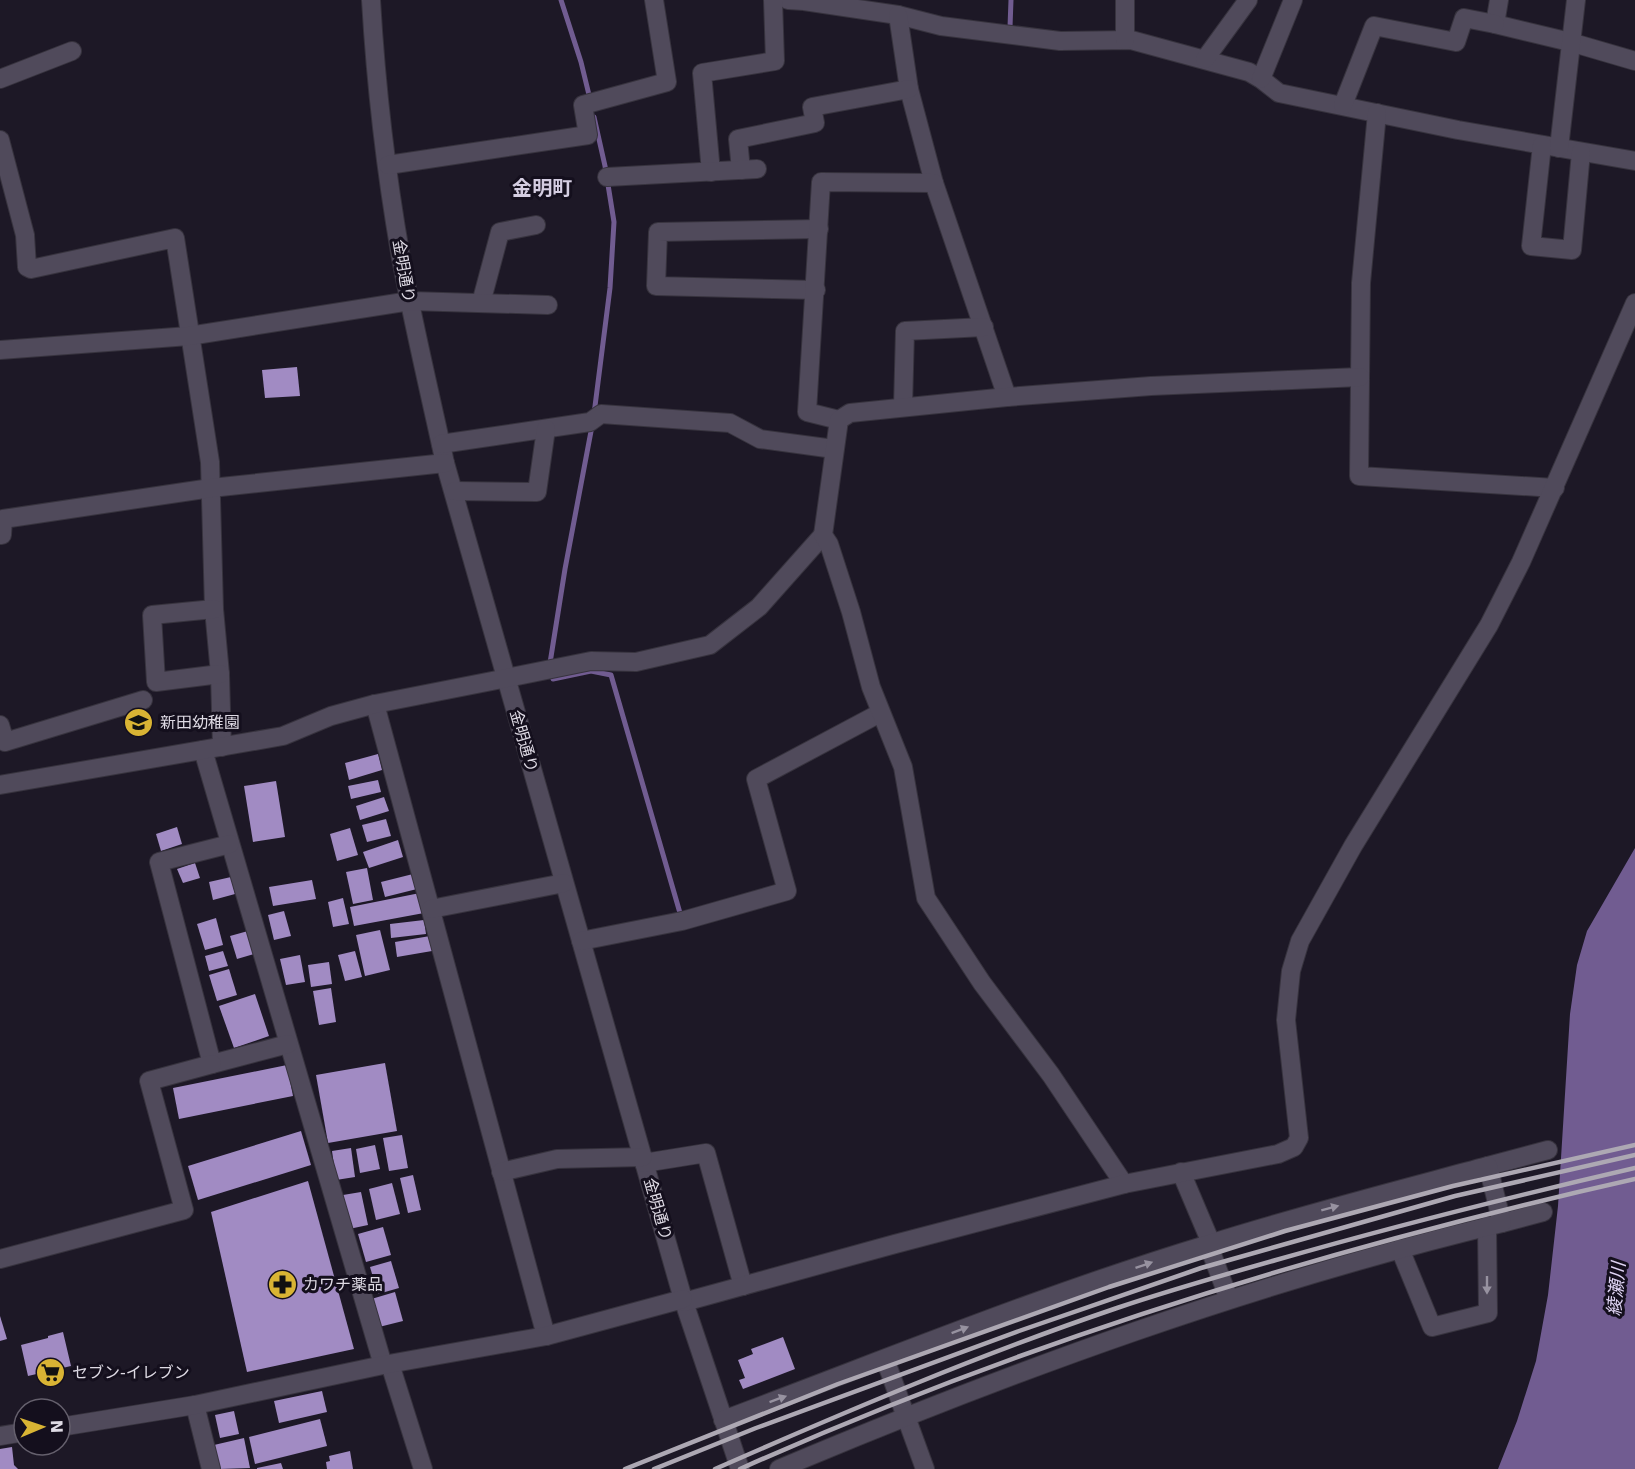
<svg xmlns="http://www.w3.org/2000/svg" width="1635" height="1469" viewBox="0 0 1635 1469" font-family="'DejaVu Sans','Noto Sans JP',sans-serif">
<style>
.water{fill:#715c91}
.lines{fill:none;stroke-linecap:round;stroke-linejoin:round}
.stream{stroke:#715c91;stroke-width:5}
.building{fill:#a18bc3}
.minor-casing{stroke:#37333e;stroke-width:20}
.minor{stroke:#504a5b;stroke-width:18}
.rail{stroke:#ada8b3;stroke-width:4.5}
.oneway{fill:#9792a0}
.labels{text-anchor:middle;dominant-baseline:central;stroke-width:6;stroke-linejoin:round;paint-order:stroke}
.street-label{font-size:16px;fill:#dedae4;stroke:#140f1d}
.poi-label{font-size:16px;fill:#dedae4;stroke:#140f1d;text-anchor:start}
.water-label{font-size:18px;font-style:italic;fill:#e0d5f5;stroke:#140f1d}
.quarter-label{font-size:20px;font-weight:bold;fill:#d4cde1;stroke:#140f1d}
</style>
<rect width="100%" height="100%" fill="#1d1826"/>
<polygon class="water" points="1635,848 1635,1469 1498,1469 1517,1421 1536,1361 1548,1295 1558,1206 1570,1014 1577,965 1587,931"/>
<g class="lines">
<g class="stream">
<polyline points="561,0 581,62 590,99"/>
<polyline points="1010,27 1011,0"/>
<polyline points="594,117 605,166 614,222 610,288 594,414"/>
<polyline points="592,426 565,569 550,663 553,679 591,671 611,675 680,913"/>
</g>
</g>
<g class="building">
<polygon points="297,367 300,396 265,398 262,370"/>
<polygon points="378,754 382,770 349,780 345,763"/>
<polygon points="378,780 381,792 351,799 348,786"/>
<polygon points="276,781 285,837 253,842 244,786"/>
<polygon points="384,797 389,811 360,820 356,806"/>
<polygon points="386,819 391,836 367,842 362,825"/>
<polygon points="177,827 182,844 161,851 156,834"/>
<polygon points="350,828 358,855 337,861 330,834"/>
<polygon points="398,840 403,857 369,868 363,852"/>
<polygon points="195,863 200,878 183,883 177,869"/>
<polygon points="367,868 373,900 353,904 346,872"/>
<polygon points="413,874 417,889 385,897 381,882"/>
<polygon points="231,877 235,894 213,900 209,882"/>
<polygon points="312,880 316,899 273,906 269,887"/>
<polygon points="420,893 424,913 354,926 350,907"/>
<polygon points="343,898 349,924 333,927 328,902"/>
<polygon points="284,911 291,936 274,940 268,915"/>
<polygon points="216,918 223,945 205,950 197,924"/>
<polygon points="424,920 426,934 391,938 390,924"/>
<polygon points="380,930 390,970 365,976 356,935"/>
<polygon points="248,931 254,954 237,959 230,936"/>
<polygon points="430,936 432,951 397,957 395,942"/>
<polygon points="223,951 228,966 209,971 205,956"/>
<polygon points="355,951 362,977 345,981 338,955"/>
<polygon points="300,955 305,982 286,985 280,959"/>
<polygon points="329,962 332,984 311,987 308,965"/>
<polygon points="229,969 237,995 217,1001 209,975"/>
<polygon points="331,988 336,1022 319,1025 313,991"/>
<polygon points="255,994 269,1036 234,1048 219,1006"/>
<polygon points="385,1063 397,1131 328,1143 316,1075"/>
<polygon points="287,1065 293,1096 179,1119 173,1088"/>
<polygon points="301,1131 311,1165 198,1200 188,1166"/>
<polygon points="402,1135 408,1168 389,1171 383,1138"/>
<polygon points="375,1145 380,1169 360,1173 356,1149"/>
<polygon points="351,1148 355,1177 336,1180 332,1151"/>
<polygon points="413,1175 421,1210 408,1213 400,1178"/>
<polygon points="308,1181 354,1349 247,1372 211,1212"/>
<polygon points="392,1183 400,1214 376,1220 369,1189"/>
<polygon points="361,1192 368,1225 349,1229 343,1195"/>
<polygon points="383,1227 391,1255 366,1262 358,1234"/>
<polygon points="391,1261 399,1288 378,1294 370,1267"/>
<polygon points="395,1292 403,1321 375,1328 368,1300"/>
<polygon points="0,1316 7,1339 0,1341"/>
<polygon points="63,1332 71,1366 28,1376 21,1345 48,1338 48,1336"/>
<polygon points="783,1337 795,1369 743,1389 739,1380 745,1378 738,1360 753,1354 751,1349"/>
<polygon points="322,1391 327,1412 279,1423 274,1401"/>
<polygon points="234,1411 239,1434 220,1438 215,1415"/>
<polygon points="320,1419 327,1446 255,1464 249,1437"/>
<polygon points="244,1438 250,1468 219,1469 214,1445"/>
<polygon points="12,1447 14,1465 18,1469 0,1469 0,1449"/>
<polygon points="350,1451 353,1469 327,1469 326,1462 330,1461 329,1456"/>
<polygon points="281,1463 283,1469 257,1469 257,1468"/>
</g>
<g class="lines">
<defs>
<g id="minor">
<path d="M371,0C376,86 386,173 401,258C414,327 430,394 445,463L683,1299L740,1469"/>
<polyline points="788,0 804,1 898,15 941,26 1060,41 1131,40 1249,72 1261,79 1279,93 1458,130 1635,161"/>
<polyline points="1125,0 1125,40"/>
<polyline points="1499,0 1495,24 1570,42 1635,61"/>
<polyline points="898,15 909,89 934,183 1007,397"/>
<polyline points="1205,59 1248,0"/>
<polyline points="0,79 72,51"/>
<polyline points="1261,79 1293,0"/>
<polyline points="1343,105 1374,26 1456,42 1464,18 1495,24"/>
<polyline points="1377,113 1361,283 1359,476 1555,488"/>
<polyline points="0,140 25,235 27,267 31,269 175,238 210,462 214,609 220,674 222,747"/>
<polyline points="1542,145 1531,246 1572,250 1581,152"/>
<polyline points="1559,148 1576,0"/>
<polyline points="388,165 588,135 583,105 667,82 654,0"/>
<polyline points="741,170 738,139 815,123 812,107 909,89"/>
<polyline points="711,172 702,73 775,61 773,0"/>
<polyline points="607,177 757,169"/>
<polyline points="816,290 656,286 658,232 819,229"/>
<polyline points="481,303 500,232 536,225"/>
<polyline points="0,350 189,336 410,301 548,305"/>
<polyline points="903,407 905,331 984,327"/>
<polyline points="839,420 807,412 821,182 934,183"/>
<polyline points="441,444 590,422 601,414 730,423 760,439 834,449"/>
<polyline points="454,491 537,492 546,429"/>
<polyline points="0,535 2,535 3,519 211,488 445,463"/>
<polyline points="214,609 152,615 156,682 220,674"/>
<polyline points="375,704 546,1336"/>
<polyline points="0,725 5,742 143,700"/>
<polyline points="203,750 383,1365"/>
<polyline points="0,785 283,736 331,716 375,704 492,681 591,661 636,662 710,645 759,607 823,535"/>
<polyline points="230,844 159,862 212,1064 288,1044"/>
<polyline points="431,909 564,883"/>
<polyline points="581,941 682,921 787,891 756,779 880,713"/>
<polyline points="644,1163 706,1153 743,1286"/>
<polyline points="1488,1166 1548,1150"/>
<polyline points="501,1172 557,1159 643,1157"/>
<polyline points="1181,1172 1211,1243"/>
<polyline points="1124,1184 1051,1075 982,983 926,898 903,767 871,687 851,612 829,544 823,535 839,420 850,413 1007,397 1151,386 1360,377"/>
<polyline points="1502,1223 1543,1212"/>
<polyline points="1208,1244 1229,1299"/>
<polyline points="1400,1249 1432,1327 1488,1313 1487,1226"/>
<polyline points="0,1259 184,1210 149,1081 212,1064"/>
<polyline points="684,1302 895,1244 1124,1184 1278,1154 1294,1147 1299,1138 1286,1020 1291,971 1300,941 1353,846 1489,625 1521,562 1635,303"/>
<polyline points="885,1359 925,1469"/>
<polyline points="390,1364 423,1469"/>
<polyline points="195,1405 211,1469"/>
<path d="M723,1420C884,1360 1044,1294 1209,1244C1301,1215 1395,1191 1488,1166L1502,1223C1253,1283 1014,1370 779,1469"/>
<polyline points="60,1427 195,1405 383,1365 546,1336 683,1299"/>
<polyline points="0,1436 24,1432"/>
</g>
</defs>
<use href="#minor" class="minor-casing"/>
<use href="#minor" class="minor"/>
<g class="rail">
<polyline points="625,1469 838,1384 1109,1287 1285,1231 1453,1186 1635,1145"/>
<polyline points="654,1469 756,1428 1019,1331 1201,1268 1455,1196 1635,1155"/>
<path d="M715,1469C847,1411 981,1354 1117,1308C1170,1290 1223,1275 1276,1260C1395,1226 1514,1196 1635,1168"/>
<path d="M740,1469C1027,1340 1328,1248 1635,1179"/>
</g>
</g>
<defs><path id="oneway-solid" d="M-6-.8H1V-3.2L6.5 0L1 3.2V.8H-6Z" transform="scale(1.5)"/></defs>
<g class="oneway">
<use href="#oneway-solid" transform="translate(1330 1208) rotate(-15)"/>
<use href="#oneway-solid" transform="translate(1144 1265) rotate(-19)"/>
<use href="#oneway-solid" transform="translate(1487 1285) rotate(90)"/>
<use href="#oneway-solid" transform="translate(960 1330) rotate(-21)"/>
<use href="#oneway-solid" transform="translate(778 1399) rotate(-20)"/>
</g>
<defs>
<symbol id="school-disc" viewBox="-11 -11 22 22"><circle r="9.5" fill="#d9b434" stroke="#140f1d"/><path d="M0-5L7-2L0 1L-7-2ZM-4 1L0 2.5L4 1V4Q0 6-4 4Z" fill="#111"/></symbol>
<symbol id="pharmacy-disc" viewBox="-11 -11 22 22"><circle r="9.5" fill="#d9b434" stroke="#140f1d"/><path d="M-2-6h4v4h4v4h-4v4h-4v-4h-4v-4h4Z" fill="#111"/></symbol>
<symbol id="supermarket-disc" viewBox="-11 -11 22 22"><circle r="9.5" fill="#d9b434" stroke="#140f1d"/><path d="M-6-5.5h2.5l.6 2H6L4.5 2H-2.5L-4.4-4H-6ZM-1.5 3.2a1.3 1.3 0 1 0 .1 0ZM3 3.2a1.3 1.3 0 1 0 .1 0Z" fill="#111"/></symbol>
</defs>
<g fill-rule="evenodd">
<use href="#school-disc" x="122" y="706" width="33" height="33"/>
<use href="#pharmacy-disc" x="266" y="1268" width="33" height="33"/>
<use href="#supermarket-disc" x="34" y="1356" width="33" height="33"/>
</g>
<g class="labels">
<g class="street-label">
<text transform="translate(404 271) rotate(80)">金明通り</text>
<text transform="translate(524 741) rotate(74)">金明通り</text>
<text transform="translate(658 1209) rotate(74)">金明通り</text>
</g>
<g class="poi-label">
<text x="160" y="722">新田幼稚園</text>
<text x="303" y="1284">カワチ薬品</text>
<text x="72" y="1372">セブン-イレブン</text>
</g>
<g class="water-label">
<text transform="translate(1616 1289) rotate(-85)">綾瀬川</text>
</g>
<g class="quarter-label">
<text x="542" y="188">金明町</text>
</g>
</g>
<g transform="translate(42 1427) rotate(88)"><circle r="28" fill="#140f1d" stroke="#65606d" stroke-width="1.5"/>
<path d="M0-4.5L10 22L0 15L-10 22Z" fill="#d9b434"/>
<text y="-9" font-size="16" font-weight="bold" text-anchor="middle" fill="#dedae4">N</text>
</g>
</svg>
